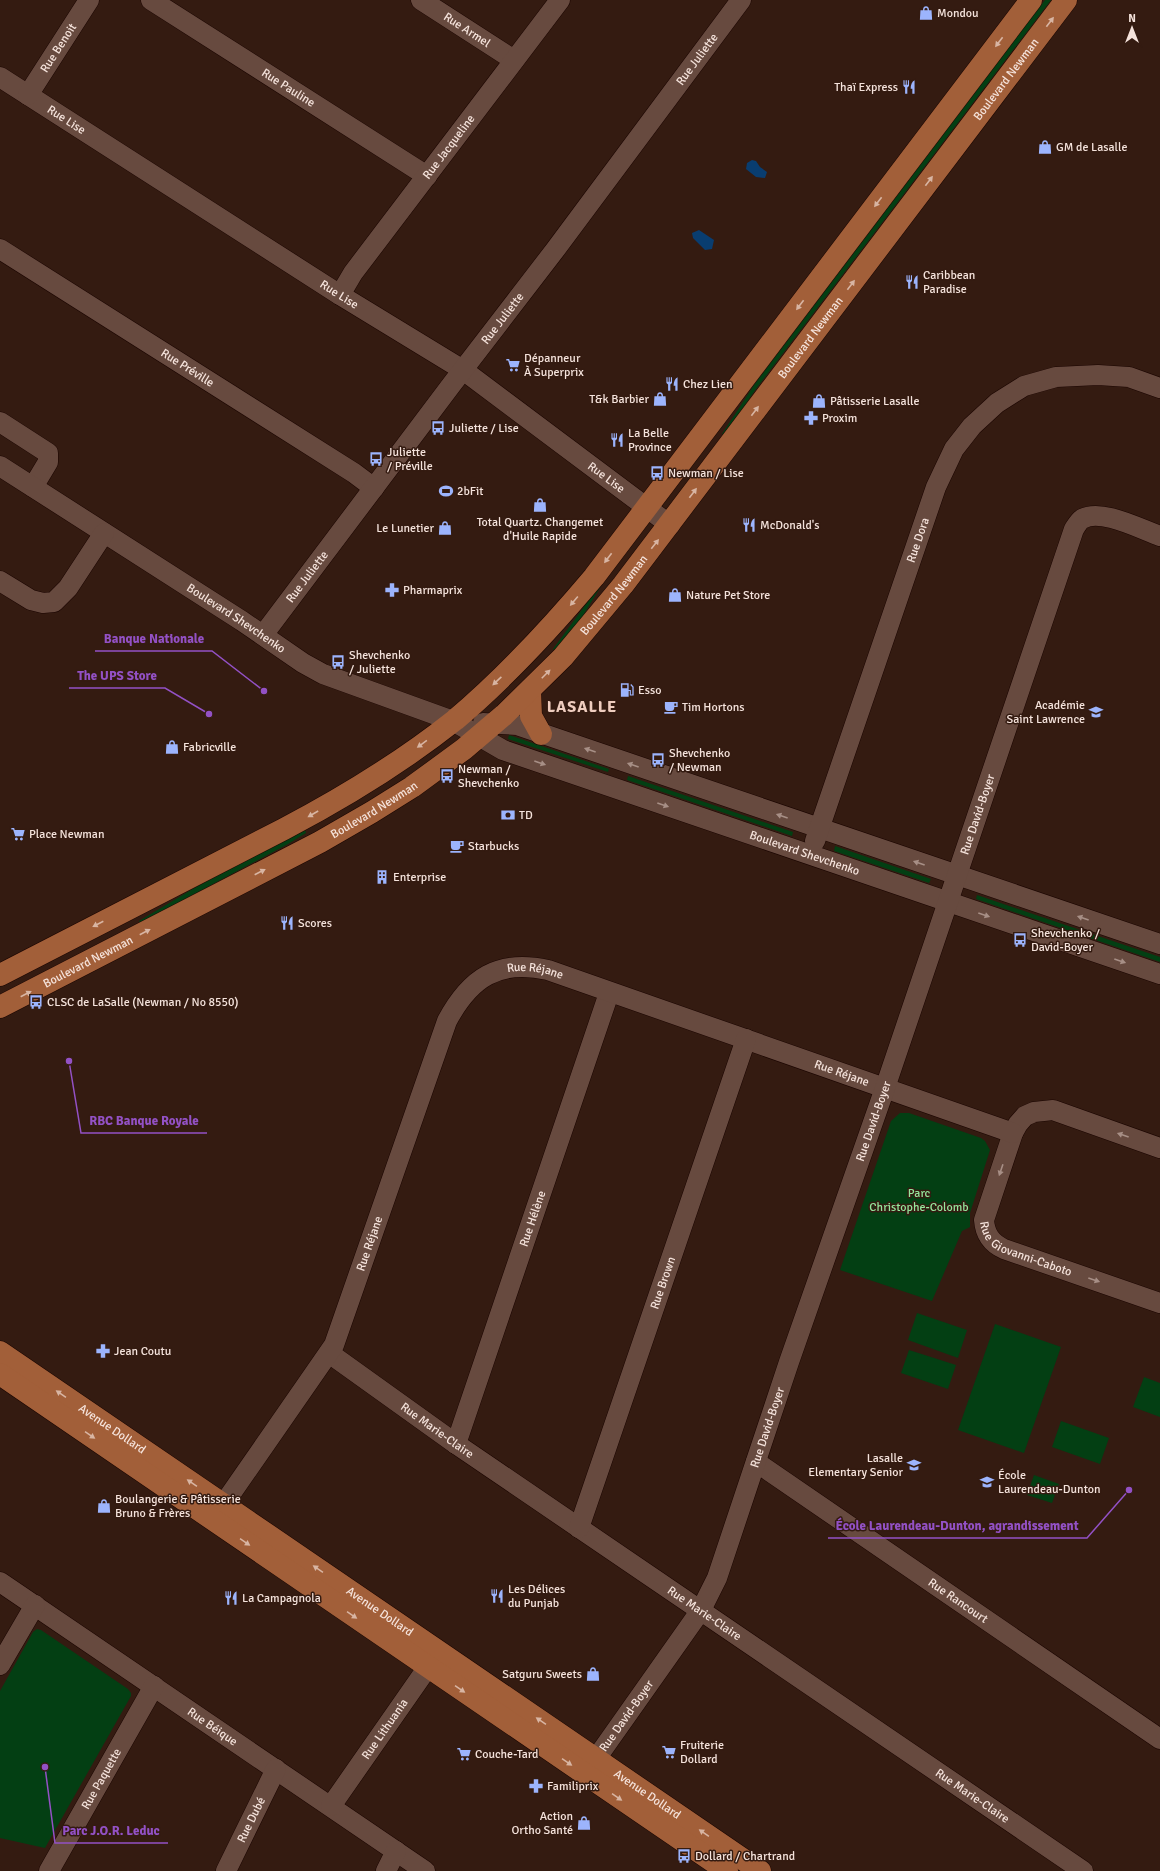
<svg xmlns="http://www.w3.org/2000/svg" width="1160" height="1871" viewBox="0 0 1160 1871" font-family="Signika,sans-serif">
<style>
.green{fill:#033f13}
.water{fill:#093d70}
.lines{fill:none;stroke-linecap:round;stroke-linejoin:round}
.minor-casing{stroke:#1b0501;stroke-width:21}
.major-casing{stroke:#1b0501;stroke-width:23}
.minor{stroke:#674a3f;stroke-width:20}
.major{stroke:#a25f39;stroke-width:22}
.oneway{fill:#d8b5a3}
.oneway2{fill:#a78f86}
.labels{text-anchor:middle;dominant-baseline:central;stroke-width:3;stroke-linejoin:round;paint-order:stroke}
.poi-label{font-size:12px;fill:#f5e3dc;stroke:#341b11;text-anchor:start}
.street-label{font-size:12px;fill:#f5e3dc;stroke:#341b11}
.park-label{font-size:12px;fill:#94e79d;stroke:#341b11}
.district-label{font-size:16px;font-weight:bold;letter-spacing:1px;fill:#efcdbf;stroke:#341b11}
.leader{fill:none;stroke:#9351c5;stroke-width:1.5}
.callout-dot{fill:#9351c5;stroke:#341b11;stroke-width:1.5}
.callout-label{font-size:13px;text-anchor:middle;font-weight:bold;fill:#9351c5;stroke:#341b11;stroke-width:3;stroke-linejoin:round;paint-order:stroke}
</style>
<rect width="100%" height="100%" fill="#341b11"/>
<g class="green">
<polygon points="1045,0 1051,0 756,389 724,435 722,434 754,385"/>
<polygon points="600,585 601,586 581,619 555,651 553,649"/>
<polygon points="509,735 609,769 608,772 508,739"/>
<polygon points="628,776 793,832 792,836 627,780"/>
<polygon points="305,830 306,833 288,844 140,923 139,921 196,887"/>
<polygon points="835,846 931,879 929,883 834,851"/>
<polygon points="977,895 1160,957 1160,962 976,899"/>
<polygon points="900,1113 909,1113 981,1138 985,1141 990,1150 970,1213 970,1227 962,1231 932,1301 840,1270 891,1121"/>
<polygon points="917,1313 967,1330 958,1358 908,1340"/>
<polygon points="995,1324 1061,1347 1024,1453 958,1430"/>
<polygon points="909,1350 956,1365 948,1389 901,1373"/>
<polygon points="1144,1377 1160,1383 1160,1417 1133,1407"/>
<polygon points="1061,1421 1109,1438 1100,1464 1052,1447"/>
<polygon points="1034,1475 1059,1484 1052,1503 1027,1495"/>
<polygon points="37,1629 41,1630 128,1689 131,1693 131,1696 45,1848 0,1838 0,1691 33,1632"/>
</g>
<g class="water">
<polygon points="752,160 756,161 760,167 767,172 765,178 756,177 746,169 747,163"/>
<polygon points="699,230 714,240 712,249 705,250 693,238 692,233"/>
</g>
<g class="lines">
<defs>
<g id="minor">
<path id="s1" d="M151,0L427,176"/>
<path id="s2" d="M421,0L514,60"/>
<path id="s3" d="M0,77L340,295L463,370L670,525"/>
<path id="s4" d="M28,95L89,0"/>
<path id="s5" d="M0,249L354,473L374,488"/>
<path id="s6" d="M340,295L353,273L560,0"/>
<polyline points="0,422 48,453 48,462 33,487"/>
<path id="s7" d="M0,466L242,621L303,663L323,674L453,721L503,750L1160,974"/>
<polyline points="0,581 31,600 43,603 54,602 68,588 104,533"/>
<path id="s8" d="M263,635L452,384L555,250L741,0"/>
<polyline points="483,723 517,725 1160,944"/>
<path id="s9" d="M815,841L936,487L954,449L972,426L997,403L1024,386L1056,377L1098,375L1129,377L1160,388"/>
<path id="s10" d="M1160,1148L1053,1110L1034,1112L1025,1116L1018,1124L1013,1133L984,1220C985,1234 991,1243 1004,1249L1160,1303"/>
<path id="s11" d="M329,1353L456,1444L1083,1871"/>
<path id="s12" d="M456,1444L609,993"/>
<path id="s13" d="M756,1462L1160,1739"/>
<path id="s14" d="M214,1518L334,1345L447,1021C470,978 498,959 548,970L1013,1133"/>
<path id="s15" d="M579,1528L746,1039"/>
<path id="s16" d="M0,1582L425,1871"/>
<polyline points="0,1665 35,1605"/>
<path id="s17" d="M586,1773L701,1610L717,1578L789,1362L885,1088L1074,529C1076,526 1079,521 1082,519C1101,508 1140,529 1160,536"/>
<path id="s18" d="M331,1806L437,1654"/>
<path id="s19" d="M49,1871L154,1686"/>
<path id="s20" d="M226,1871L276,1769"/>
<polyline points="386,1871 396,1851"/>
</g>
<g id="major">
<polyline points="530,691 531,716 541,734"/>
<path d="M0,975L284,829C343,798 402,762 455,720C506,677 551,628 594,577L1031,0"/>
<path id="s21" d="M0,1007L320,842L372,812L412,787L464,749L504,715L563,657L623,585L1066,0"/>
<path id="s22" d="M0,1352L760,1871"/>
<polyline points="0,1374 727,1871"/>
</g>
</defs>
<use href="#minor" class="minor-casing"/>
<use href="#major" class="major-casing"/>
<use href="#minor" class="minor"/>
<use href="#major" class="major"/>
</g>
<defs><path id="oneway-solid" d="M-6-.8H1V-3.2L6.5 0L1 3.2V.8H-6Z"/></defs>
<g class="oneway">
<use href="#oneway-solid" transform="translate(1050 22) rotate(-53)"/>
<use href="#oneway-solid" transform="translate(999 42) rotate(127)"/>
<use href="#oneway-solid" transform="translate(929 181) rotate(-53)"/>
<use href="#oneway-solid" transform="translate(878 202) rotate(127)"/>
<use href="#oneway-solid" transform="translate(851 285) rotate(-53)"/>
<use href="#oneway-solid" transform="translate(800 305) rotate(127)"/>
<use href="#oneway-solid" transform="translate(755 411) rotate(-53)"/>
<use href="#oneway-solid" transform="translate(693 493) rotate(-53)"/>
<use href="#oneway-solid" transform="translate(655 544) rotate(-52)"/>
<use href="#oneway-solid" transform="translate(608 558) rotate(127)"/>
<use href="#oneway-solid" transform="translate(574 601) rotate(130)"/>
<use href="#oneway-solid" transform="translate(546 674) rotate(-45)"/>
<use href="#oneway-solid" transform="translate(497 681) rotate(137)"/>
<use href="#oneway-solid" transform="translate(422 744) rotate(144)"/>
<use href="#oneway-solid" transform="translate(313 814) rotate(150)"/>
<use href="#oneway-solid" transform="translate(260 872) rotate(-27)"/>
<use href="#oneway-solid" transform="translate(98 924) rotate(153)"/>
<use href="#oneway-solid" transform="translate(145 932) rotate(-28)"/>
<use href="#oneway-solid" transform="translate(26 994) rotate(-27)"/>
<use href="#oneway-solid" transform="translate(61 1394) rotate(-146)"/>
<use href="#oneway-solid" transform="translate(90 1435) rotate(34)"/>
<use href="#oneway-solid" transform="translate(192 1483) rotate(-146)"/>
<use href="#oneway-solid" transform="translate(245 1542) rotate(34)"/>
<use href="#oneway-solid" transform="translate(318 1569) rotate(-146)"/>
<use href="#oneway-solid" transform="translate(352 1615) rotate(34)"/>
<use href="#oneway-solid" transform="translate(460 1689) rotate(34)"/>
<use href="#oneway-solid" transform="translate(541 1721) rotate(-146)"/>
<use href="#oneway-solid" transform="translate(567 1762) rotate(34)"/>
<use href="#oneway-solid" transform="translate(617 1797) rotate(34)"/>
<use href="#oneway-solid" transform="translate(704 1833) rotate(-145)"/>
</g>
<g class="oneway2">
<use href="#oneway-solid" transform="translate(590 750) rotate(-161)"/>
<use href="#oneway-solid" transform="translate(540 763) rotate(19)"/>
<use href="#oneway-solid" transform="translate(633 765) rotate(-161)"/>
<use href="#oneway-solid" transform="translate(663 805) rotate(19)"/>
<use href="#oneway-solid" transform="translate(782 816) rotate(-161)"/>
<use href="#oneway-solid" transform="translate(919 863) rotate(-161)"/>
<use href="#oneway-solid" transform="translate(984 915) rotate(19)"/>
<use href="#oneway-solid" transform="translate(1083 918) rotate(-161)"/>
<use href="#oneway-solid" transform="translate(1120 961) rotate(19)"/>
<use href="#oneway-solid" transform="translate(1123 1135) rotate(-161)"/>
<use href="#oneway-solid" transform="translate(1001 1170) rotate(109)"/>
<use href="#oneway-solid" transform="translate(1094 1280) rotate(19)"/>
</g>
<defs>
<symbol id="shop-bare" viewBox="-9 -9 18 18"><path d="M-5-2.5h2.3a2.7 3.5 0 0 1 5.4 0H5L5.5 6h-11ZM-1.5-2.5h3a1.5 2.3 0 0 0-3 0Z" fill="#9cb4fd" stroke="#341b11" stroke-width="2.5" paint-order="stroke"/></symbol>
<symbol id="restaurant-bare" viewBox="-9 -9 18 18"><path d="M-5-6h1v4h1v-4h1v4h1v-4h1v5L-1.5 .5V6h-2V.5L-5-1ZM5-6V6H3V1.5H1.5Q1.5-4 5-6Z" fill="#9cb4fd" stroke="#341b11" stroke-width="2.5" paint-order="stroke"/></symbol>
<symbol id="supermarket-bare" viewBox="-9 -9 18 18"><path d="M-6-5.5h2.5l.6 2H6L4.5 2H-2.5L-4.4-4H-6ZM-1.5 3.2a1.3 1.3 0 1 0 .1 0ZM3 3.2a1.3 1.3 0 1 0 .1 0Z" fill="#9cb4fd" stroke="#341b11" stroke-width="2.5" paint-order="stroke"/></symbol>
<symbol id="pharmacy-bare" viewBox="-9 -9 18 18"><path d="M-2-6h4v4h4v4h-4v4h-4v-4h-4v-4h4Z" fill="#9cb4fd" stroke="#341b11" stroke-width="2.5" paint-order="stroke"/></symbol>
<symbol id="bus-bare" viewBox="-9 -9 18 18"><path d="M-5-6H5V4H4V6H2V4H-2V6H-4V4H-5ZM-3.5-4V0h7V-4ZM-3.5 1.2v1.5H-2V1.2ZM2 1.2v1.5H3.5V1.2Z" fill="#9cb4fd" stroke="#341b11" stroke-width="2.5" paint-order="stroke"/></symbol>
<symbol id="stadium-bare" viewBox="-9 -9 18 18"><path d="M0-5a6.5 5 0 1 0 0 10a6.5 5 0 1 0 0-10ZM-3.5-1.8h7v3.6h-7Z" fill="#9cb4fd" stroke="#341b11" stroke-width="2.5" paint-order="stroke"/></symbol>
<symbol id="fuel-bare" viewBox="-9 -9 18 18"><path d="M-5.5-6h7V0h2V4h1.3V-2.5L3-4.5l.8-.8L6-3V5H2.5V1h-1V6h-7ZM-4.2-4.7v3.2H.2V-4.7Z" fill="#9cb4fd" stroke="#341b11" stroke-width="2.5" paint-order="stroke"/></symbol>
<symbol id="cafe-bare" viewBox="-9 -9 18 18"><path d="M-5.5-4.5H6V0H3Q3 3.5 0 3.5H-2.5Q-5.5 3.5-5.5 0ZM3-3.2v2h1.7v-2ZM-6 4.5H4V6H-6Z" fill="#9cb4fd" stroke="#341b11" stroke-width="2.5" paint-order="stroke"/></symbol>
<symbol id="school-bare" viewBox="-9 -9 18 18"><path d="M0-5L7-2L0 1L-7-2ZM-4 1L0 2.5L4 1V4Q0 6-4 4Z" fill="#9cb4fd" stroke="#341b11" stroke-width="2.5" paint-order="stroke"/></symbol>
<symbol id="bank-bare" viewBox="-9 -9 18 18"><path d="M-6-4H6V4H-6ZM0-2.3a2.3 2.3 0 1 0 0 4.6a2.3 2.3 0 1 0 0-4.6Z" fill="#9cb4fd" stroke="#341b11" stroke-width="2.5" paint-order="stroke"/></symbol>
<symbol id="building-bare" viewBox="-9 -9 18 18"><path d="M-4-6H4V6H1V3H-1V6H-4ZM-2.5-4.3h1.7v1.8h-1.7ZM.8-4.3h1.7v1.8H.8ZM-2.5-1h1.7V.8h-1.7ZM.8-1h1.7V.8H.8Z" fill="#9cb4fd" stroke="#341b11" stroke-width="2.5" paint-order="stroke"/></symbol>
</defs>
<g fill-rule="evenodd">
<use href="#shop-bare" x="916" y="3" width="20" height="20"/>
<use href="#restaurant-bare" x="899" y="77" width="20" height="20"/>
<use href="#shop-bare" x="1035" y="137" width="20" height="20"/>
<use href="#restaurant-bare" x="902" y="272" width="20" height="20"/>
<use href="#supermarket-bare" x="503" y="355" width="20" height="20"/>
<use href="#restaurant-bare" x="662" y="374" width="20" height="20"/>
<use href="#shop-bare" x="650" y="389" width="20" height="20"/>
<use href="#shop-bare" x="809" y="391" width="20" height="20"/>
<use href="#pharmacy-bare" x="801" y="408" width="20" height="20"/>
<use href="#bus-bare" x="428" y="418" width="20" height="20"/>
<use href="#restaurant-bare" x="607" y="430" width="20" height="20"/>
<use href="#bus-bare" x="366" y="449" width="20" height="20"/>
<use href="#bus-bare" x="647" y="463" width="20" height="20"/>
<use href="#stadium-bare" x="436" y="481" width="20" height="20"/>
<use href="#shop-bare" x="530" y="495" width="20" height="20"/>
<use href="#restaurant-bare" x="739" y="515" width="20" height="20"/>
<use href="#shop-bare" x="435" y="518" width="20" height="20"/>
<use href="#pharmacy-bare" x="382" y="580" width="20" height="20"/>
<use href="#shop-bare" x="665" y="585" width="20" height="20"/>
<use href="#bus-bare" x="328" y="652" width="20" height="20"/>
<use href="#fuel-bare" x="617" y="680" width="20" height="20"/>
<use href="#cafe-bare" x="661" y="697" width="20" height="20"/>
<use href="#school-bare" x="1086" y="702" width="20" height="20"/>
<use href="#shop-bare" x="162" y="737" width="20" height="20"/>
<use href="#bus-bare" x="648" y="750" width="20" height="20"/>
<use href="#bus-bare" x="437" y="766" width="20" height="20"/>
<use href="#bank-bare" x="498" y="805" width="20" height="20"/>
<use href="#supermarket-bare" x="8" y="824" width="20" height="20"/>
<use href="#cafe-bare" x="447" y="836" width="20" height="20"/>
<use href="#building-bare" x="372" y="867" width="20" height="20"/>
<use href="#restaurant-bare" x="277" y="913" width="20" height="20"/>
<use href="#bus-bare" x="1010" y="930" width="20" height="20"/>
<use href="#bus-bare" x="26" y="992" width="20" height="20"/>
<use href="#pharmacy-bare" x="93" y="1341" width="20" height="20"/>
<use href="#school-bare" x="904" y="1455" width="20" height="20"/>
<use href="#school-bare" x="977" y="1472" width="20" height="20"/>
<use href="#shop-bare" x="94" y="1496" width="20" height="20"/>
<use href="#restaurant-bare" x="487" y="1586" width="20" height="20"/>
<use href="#restaurant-bare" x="221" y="1588" width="20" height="20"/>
<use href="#shop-bare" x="583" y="1664" width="20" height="20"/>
<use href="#supermarket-bare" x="659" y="1742" width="20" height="20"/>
<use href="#supermarket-bare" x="454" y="1744" width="20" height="20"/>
<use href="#pharmacy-bare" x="526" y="1776" width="20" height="20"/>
<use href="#shop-bare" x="574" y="1813" width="20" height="20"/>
<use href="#bus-bare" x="674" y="1846" width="20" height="20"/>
</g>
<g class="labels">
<g class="poi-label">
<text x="937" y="13">Mondou</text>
<text x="898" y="87" text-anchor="end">Thaï Express</text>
<text x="1056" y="147">GM de Lasalle</text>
<text x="923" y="275">Caribbean<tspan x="923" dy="14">Paradise</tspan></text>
<text x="524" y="358">Dépanneur<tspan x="524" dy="14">À Superprix</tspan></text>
<text x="683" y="384">Chez Lien</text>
<text x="649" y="399" text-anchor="end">T&amp;k Barbier</text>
<text x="830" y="401">Pâtisserie Lasalle</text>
<text x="822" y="418">Proxim</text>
<text x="449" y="428">Juliette / Lise</text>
<text x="628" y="433">La Belle<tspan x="628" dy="14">Province</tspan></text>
<text x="387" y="452">Juliette<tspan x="387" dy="14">/ Préville</tspan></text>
<text x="668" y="473">Newman / Lise</text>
<text x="457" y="491">2bFit</text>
<text x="540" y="522" text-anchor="middle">Total Quartz. Changemet<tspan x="540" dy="14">d'Huile Rapide</tspan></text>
<text x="760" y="525">McDonald's</text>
<text x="434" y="528" text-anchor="end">Le Lunetier</text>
<text x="403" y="590">Pharmaprix</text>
<text x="686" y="595">Nature Pet Store</text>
<text x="349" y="655">Shevchenko<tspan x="349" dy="14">/ Juliette</tspan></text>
<text x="638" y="690">Esso</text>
<text x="1085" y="705" text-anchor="end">Académie<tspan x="1085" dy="14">Saint Lawrence</tspan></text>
<text x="682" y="707">Tim Hortons</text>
<text x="183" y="747">Fabricville</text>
<text x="669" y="753">Shevchenko<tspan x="669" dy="14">/ Newman</tspan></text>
<text x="458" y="769">Newman /<tspan x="458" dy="14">Shevchenko</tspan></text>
<text x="519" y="815">TD</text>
<text x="29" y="834">Place Newman</text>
<text x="468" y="846">Starbucks</text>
<text x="393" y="877">Enterprise</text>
<text x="298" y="923">Scores</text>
<text x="1031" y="933">Shevchenko /<tspan x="1031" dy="14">David-Boyer</tspan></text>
<text x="47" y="1002">CLSC de LaSalle (Newman / No 8550)</text>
<text x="114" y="1351">Jean Coutu</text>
<text x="903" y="1458" text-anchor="end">Lasalle<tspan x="903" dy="14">Elementary Senior</tspan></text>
<text x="998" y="1475">École<tspan x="998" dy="14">Laurendeau-Dunton</tspan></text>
<text x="115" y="1499">Boulangerie &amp; Pâtisserie<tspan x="115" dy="14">Bruno &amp; Frères</tspan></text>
<text x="508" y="1589">Les Délices<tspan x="508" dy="14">du Punjab</tspan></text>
<text x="242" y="1598">La Campagnola</text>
<text x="582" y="1674" text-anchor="end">Satguru Sweets</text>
<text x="680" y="1745">Fruiterie<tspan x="680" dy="14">Dollard</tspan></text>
<text x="475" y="1754">Couche-Tard</text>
<text x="547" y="1786">Familiprix</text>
<text x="573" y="1816" text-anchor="end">Action<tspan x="573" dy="14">Ortho Santé</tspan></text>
<text x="695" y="1856">Dollard / Chartrand</text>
</g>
<g class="street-label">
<text stroke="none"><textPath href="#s2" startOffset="55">Rue Armel</textPath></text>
<text stroke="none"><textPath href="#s4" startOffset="56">Rue Benoit</textPath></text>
<text stroke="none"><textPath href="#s8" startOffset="721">Rue Juliette</textPath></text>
<text stroke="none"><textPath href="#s21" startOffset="1395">Boulevard Newman</textPath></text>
<text stroke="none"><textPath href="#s1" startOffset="163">Rue Pauline</textPath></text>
<text stroke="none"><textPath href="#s3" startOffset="79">Rue Lise</textPath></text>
<text stroke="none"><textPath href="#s6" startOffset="184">Rue Jacqueline</textPath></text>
<text stroke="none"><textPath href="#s3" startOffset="403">Rue Lise</textPath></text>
<text stroke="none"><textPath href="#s8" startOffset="397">Rue Juliette</textPath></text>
<text stroke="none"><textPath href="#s21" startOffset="1071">Boulevard Newman</textPath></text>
<text stroke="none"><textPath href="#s5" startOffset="222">Rue Préville</textPath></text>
<text stroke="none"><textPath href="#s3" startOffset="727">Rue Lise</textPath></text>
<text stroke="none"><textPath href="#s9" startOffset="318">Rue Dora</textPath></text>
<text stroke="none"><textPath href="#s8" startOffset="73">Rue Juliette</textPath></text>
<text stroke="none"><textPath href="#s21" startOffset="747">Boulevard Newman</textPath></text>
<text stroke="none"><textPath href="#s7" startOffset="281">Boulevard Shevchenko</textPath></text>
<text stroke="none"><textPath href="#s21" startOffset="423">Boulevard Newman</textPath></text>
<text stroke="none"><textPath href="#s17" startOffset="1042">Rue David-Boyer</textPath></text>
<text stroke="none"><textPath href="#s7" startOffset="899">Boulevard Shevchenko</textPath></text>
<text stroke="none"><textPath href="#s21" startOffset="99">Boulevard Newman</textPath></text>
<text stroke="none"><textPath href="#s14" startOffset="665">Rue Réjane</textPath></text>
<text stroke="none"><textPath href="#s14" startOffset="989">Rue Réjane</textPath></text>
<text stroke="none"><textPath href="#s17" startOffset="718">Rue David-Boyer</textPath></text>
<text stroke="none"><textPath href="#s12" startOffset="238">Rue Hélène</textPath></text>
<text stroke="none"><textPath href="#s14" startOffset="318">Rue Réjane</textPath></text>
<text stroke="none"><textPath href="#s10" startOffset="310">Rue Giovanni-Caboto</textPath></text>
<text stroke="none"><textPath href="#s15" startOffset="259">Rue Brown</textPath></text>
<text stroke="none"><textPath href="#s17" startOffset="394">Rue David-Boyer</textPath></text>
<text stroke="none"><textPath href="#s22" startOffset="136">Avenue Dollard</textPath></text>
<text stroke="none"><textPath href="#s11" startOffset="133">Rue Marie-Claire</textPath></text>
<text stroke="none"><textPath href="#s13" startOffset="245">Rue Rancourt</textPath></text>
<text stroke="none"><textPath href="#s22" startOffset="460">Avenue Dollard</textPath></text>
<text stroke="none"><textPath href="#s11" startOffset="457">Rue Marie-Claire</textPath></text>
<text stroke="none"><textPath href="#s17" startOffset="70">Rue David-Boyer</textPath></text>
<text stroke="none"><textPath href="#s16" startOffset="257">Rue Béique</textPath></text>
<text stroke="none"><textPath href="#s18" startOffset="94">Rue Lithuania</textPath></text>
<text stroke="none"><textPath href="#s19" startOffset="106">Rue Paquette</textPath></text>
<text stroke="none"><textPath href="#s22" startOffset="784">Avenue Dollard</textPath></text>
<text stroke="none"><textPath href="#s11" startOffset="781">Rue Marie-Claire</textPath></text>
<text stroke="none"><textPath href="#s20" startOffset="57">Rue Dubé</textPath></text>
</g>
<g class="park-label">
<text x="919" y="1193">Parc<tspan x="919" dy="14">Christophe-Colomb</tspan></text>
</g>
<g class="district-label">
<text x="582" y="707">LASALLE</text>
</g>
</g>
<path class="leader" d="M264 691L212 651H95M209 714L165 688H69M69 1061L81 1133H207M1129 1490L1087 1538H828M45 1767L55 1843H168"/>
<g class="callout-dot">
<circle cx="264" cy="691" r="4"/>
<circle cx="209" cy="714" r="4"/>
<circle cx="69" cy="1061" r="4"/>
<circle cx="1129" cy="1490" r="4"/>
<circle cx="45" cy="1767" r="4"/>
</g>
<g class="callout-label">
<text x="154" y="643">Banque Nationale</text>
<text x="117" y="680">The UPS Store</text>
<text x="144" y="1125">RBC Banque Royale</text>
<text x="957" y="1530">École Laurendeau-Dunton, agrandissement</text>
<text x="111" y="1835">Parc J.O.R. Leduc</text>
</g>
<g transform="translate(1132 28)" stroke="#341b11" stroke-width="3" paint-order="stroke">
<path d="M0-3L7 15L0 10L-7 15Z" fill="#f5e3dc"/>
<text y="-6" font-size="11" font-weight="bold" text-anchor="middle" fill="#f5e3dc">N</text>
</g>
</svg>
